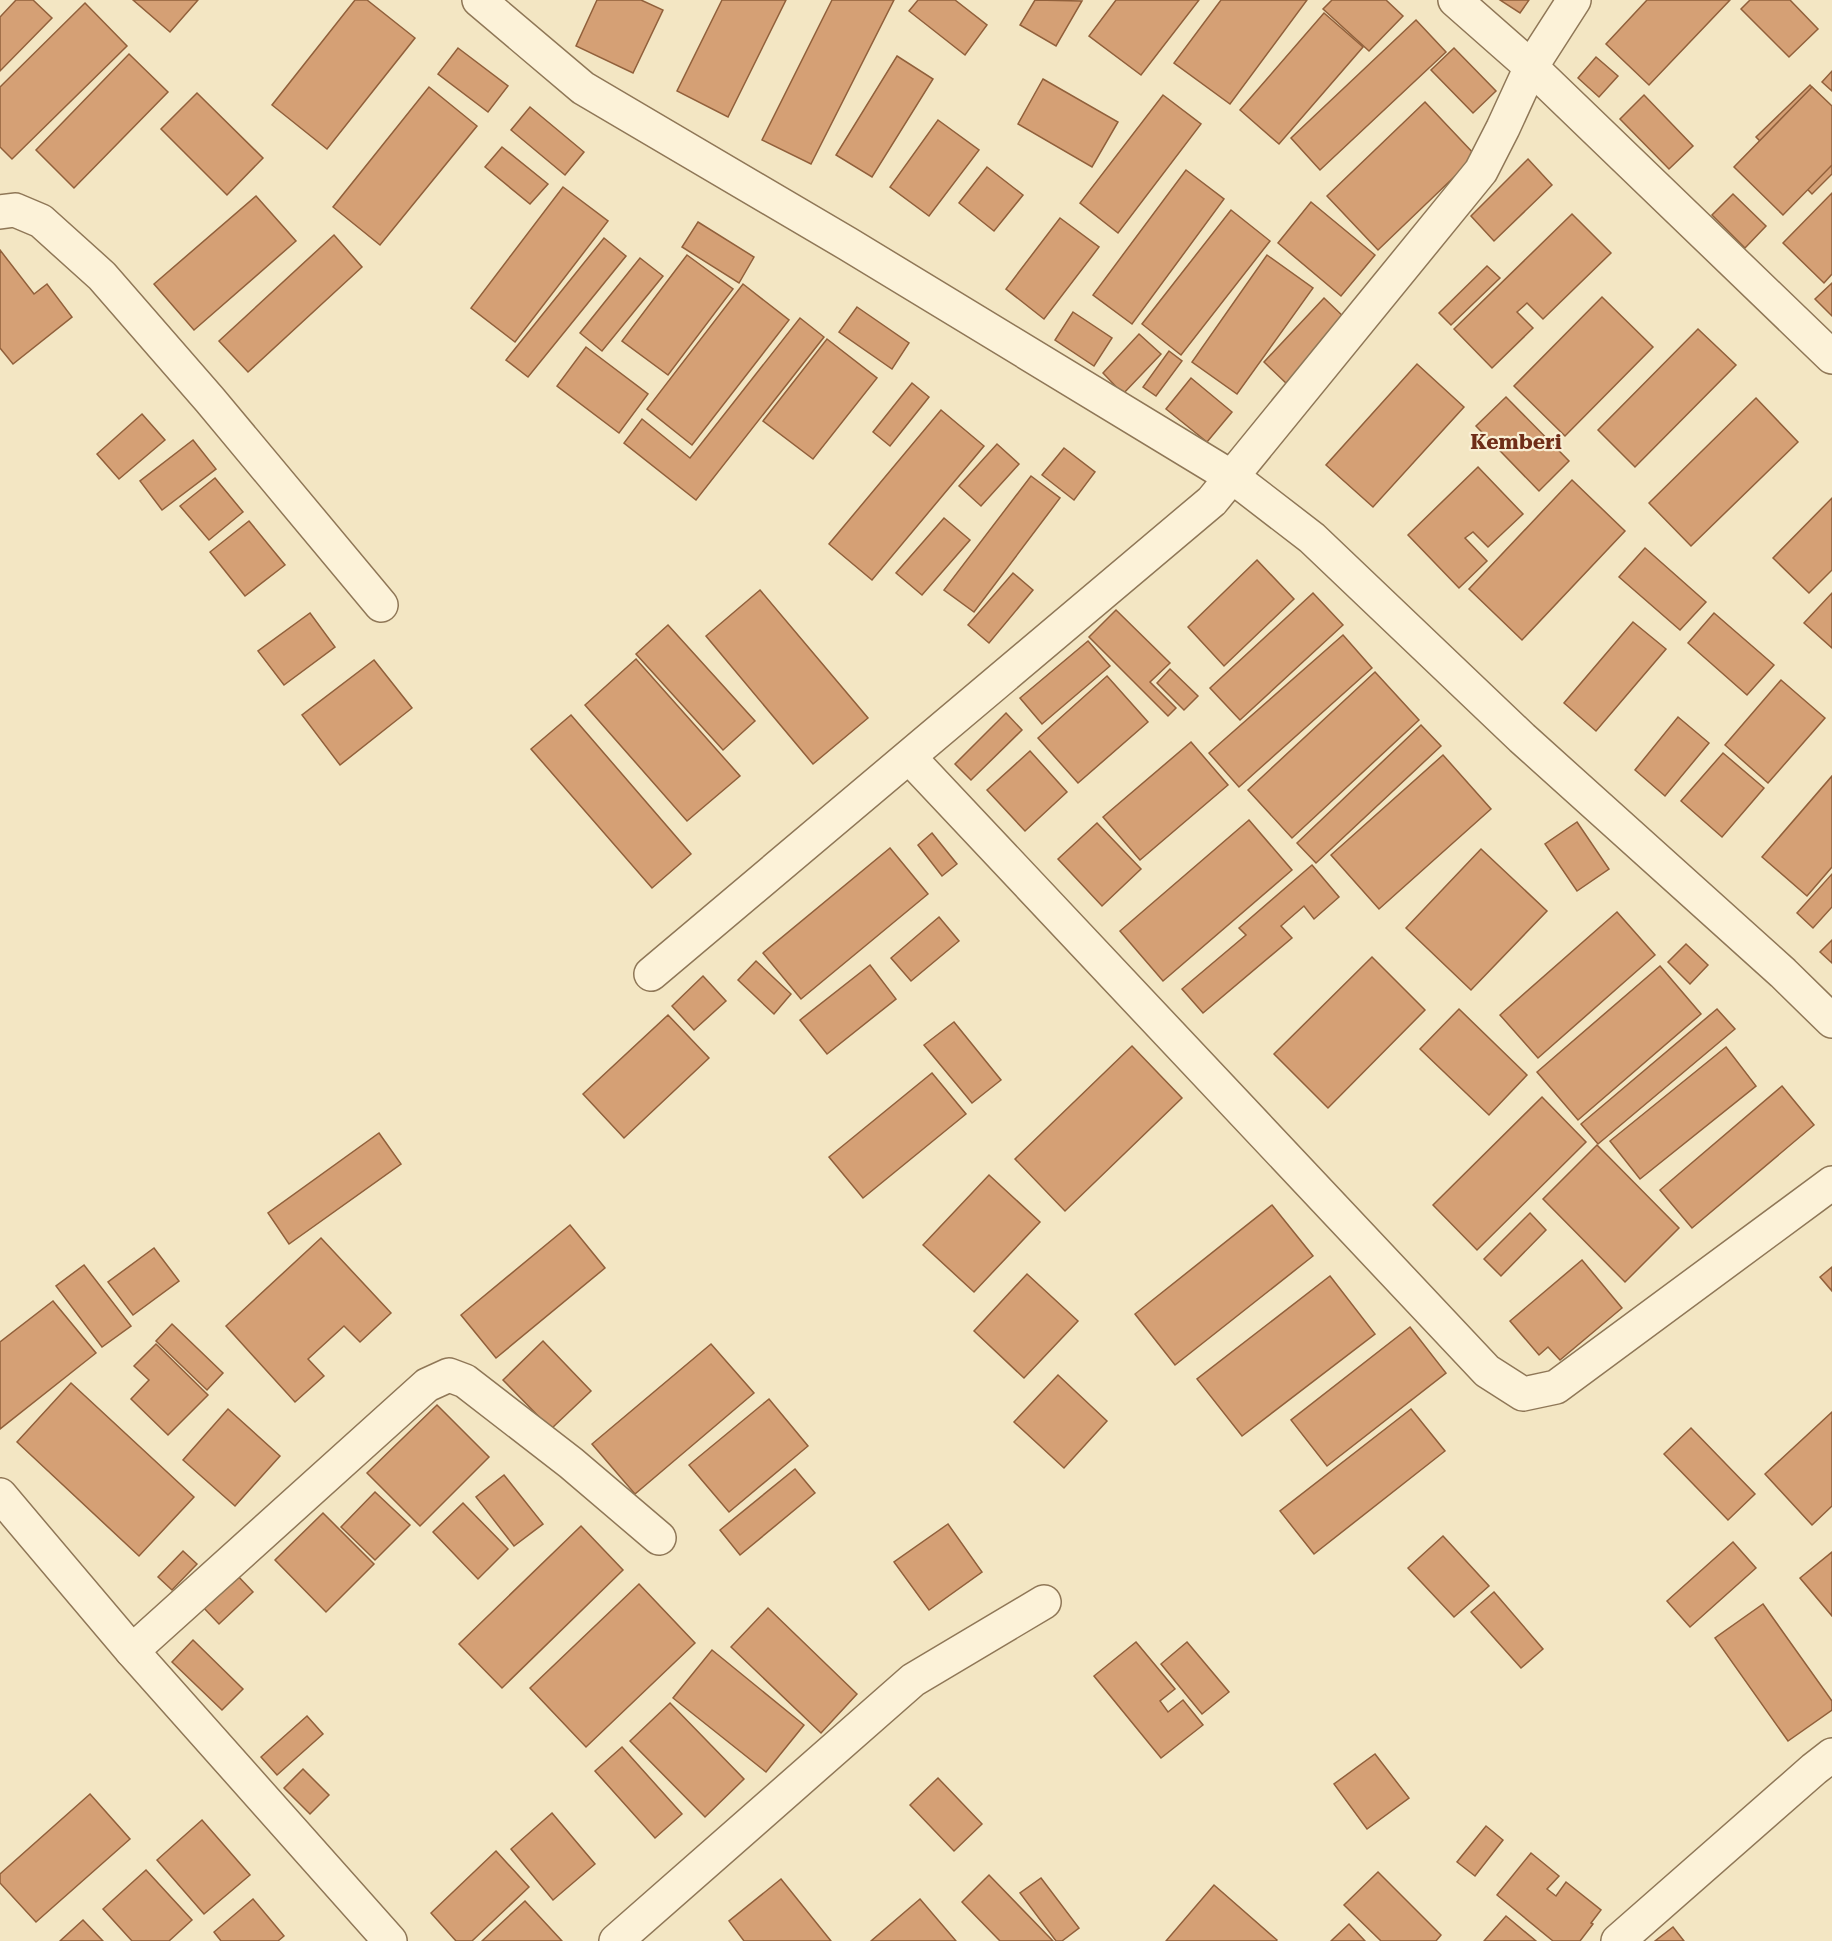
<svg xmlns="http://www.w3.org/2000/svg" width="1832" height="1941" viewBox="0 0 1832 1941" font-family="'Roboto Serif',serif">
<style>
.building{fill:#d5a075;stroke:#91603b;stroke-width:1.5}
.lines{fill:none;stroke-linecap:round;stroke-linejoin:round}
.street-casing{stroke:#8f7757;stroke-width:36}
.street{stroke:#fcf2d8;stroke-width:33}
.labels{text-anchor:middle;dominant-baseline:central;stroke-width:4.5;stroke-linejoin:round;paint-order:stroke}
.neighbourhood-label{font-size:21px;font-weight:bold;fill:#6f2d18;stroke:#f9efd4}
</style>
<rect width="100%" height="100%" fill="#f3e6c3"/>
<g class="building">
<polygon points="16,0 33,0 52,18 0,71 0,17"/>
<polygon points="133,0 198,0 170,32"/>
<polygon points="355,0 367,0 415,38 327,149 272,105"/>
<polygon points="597,0 641,0 663,10 633,73 576,46"/>
<polygon points="722,0 786,0 728,117 677,91"/>
<polygon points="832,0 894,0 811,164 762,140"/>
<polygon points="918,0 955,0 987,25 965,55 909,11"/>
<polygon points="1035,0 1082,1 1056,46 1020,25"/>
<polygon points="1116,0 1199,0 1141,75 1089,36"/>
<polygon points="1221,0 1307,0 1230,104 1174,63"/>
<polygon points="1332,0 1386,0 1403,16 1369,51 1323,9"/>
<polygon points="1500,0 1529,0 1520,13"/>
<polygon points="1647,0 1730,0 1649,85 1606,44"/>
<polygon points="1750,0 1790,0 1818,29 1789,57 1741,9"/>
<polygon points="85,3 127,46 12,159 0,147 0,87"/>
<polygon points="1324,13 1363,47 1279,144 1240,110"/>
<polygon points="1416,20 1446,52 1320,170 1291,138"/>
<polygon points="458,48 508,86 488,112 438,74"/>
<polygon points="1454,48 1496,91 1473,113 1431,70"/>
<polygon points="129,54 168,92 74,188 36,150"/>
<polygon points="897,56 933,79 872,177 836,155"/>
<polygon points="1596,57 1618,76 1599,97 1578,78"/>
<polygon points="1832,71 1832,91 1822,82"/>
<polygon points="1043,79 1118,122 1092,167 1018,124"/>
<polygon points="1810,85 1832,108 1832,174 1812,194 1756,137"/>
<polygon points="429,87 477,126 380,245 333,207"/>
<polygon points="1812,87 1832,106 1832,165 1783,215 1734,167"/>
<polygon points="197,93 263,158 227,195 161,129"/>
<polygon points="1163,95 1201,124 1118,233 1080,203"/>
<polygon points="1644,95 1693,146 1669,169 1620,119"/>
<polygon points="1425,102 1476,156 1378,250 1327,196"/>
<polygon points="530,107 584,152 565,175 511,130"/>
<polygon points="938,120 979,150 929,216 890,187"/>
<polygon points="502,147 548,184 530,204 485,167"/>
<polygon points="1528,159 1552,185 1494,241 1471,216"/>
<polygon points="987,167 1023,195 994,231 959,203"/>
<polygon points="1186,170 1224,199 1132,324 1093,295"/>
<polygon points="563,187 608,221 515,342 471,308"/>
<polygon points="1832,193 1832,274 1824,283 1783,243"/>
<polygon points="1733,194 1766,226 1745,248 1712,215"/>
<polygon points="256,196 296,241 194,330 154,284"/>
<polygon points="1311,202 1375,255 1341,296 1278,243"/>
<polygon points="1231,210 1270,241 1181,355 1142,324"/>
<polygon points="1572,214 1611,253 1543,319 1527,303 1517,312 1533,328 1492,368 1454,329"/>
<polygon points="1060,218 1099,247 1044,319 1006,289"/>
<polygon points="698,222 754,257 739,283 682,247"/>
<polygon points="334,235 362,267 248,372 219,341"/>
<polygon points="604,238 626,256 528,377 506,360"/>
<polygon points="0,250 34,294 47,284 72,317 13,364 0,348"/>
<polygon points="687,255 733,289 668,375 622,341"/>
<polygon points="1267,255 1313,288 1237,394 1192,362"/>
<polygon points="640,258 663,276 602,351 580,333"/>
<polygon points="1487,266 1500,278 1451,325 1439,313"/>
<polygon points="1832,283 1832,316 1815,299"/>
<polygon points="743,284 789,320 692,445 647,409"/>
<polygon points="1602,297 1653,347 1565,436 1514,386"/>
<polygon points="1324,298 1348,321 1288,385 1264,362"/>
<polygon points="857,307 909,343 892,369 839,332"/>
<polygon points="1073,312 1112,338 1094,366 1055,340"/>
<polygon points="800,318 824,337 696,500 624,443 642,419 690,458"/>
<polygon points="1698,329 1736,365 1635,467 1598,430"/>
<polygon points="1139,334 1161,354 1123,394 1103,373"/>
<polygon points="827,339 877,378 813,459 763,421"/>
<polygon points="586,347 648,394 619,433 557,386"/>
<polygon points="1169,351 1182,361 1156,396 1143,387"/>
<polygon points="1417,364 1464,407 1373,507 1326,465"/>
<polygon points="1191,378 1232,412 1207,442 1166,409"/>
<polygon points="912,383 929,397 890,446 873,432"/>
<polygon points="1506,397 1569,461 1539,491 1476,426"/>
<polygon points="1756,398 1798,442 1691,546 1649,503"/>
<polygon points="941,410 984,446 872,580 829,544"/>
<polygon points="142,414 165,440 119,479 97,454"/>
<polygon points="193,440 216,469 162,510 140,481"/>
<polygon points="997,444 1019,464 981,506 959,486"/>
<polygon points="1064,448 1095,472 1074,500 1042,475"/>
<polygon points="1478,467 1523,514 1488,547 1473,532 1465,538 1487,561 1459,588 1408,535"/>
<polygon points="1031,476 1060,498 974,612 944,590"/>
<polygon points="215,478 243,512 209,540 180,506"/>
<polygon points="1572,480 1625,531 1522,640 1469,589"/>
<polygon points="1832,498 1832,570 1809,593 1773,558"/>
<polygon points="944,518 970,540 922,595 896,573"/>
<polygon points="249,521 285,565 245,596 210,552"/>
<polygon points="1645,548 1706,602 1680,630 1619,577"/>
<polygon points="1257,560 1294,599 1224,666 1188,627"/>
<polygon points="1013,573 1033,590 989,643 968,625"/>
<polygon points="760,590 868,718 813,764 706,636"/>
<polygon points="1313,593 1343,625 1240,720 1210,688"/>
<polygon points="1832,593 1832,648 1804,623"/>
<polygon points="1116,610 1170,663 1150,682 1176,708 1168,716 1089,637"/>
<polygon points="310,613 335,647 284,685 258,651"/>
<polygon points="1714,613 1774,665 1747,695 1688,643"/>
<polygon points="1633,622 1666,649 1596,731 1564,703"/>
<polygon points="668,625 755,721 723,750 636,654"/>
<polygon points="1343,635 1372,668 1239,787 1209,753"/>
<polygon points="1088,641 1110,666 1042,724 1020,698"/>
<polygon points="636,659 740,776 687,821 585,705"/>
<polygon points="374,660 412,708 340,765 302,715"/>
<polygon points="1170,669 1198,696 1184,710 1157,683"/>
<polygon points="1375,672 1419,720 1292,838 1248,790"/>
<polygon points="1107,676 1148,722 1078,783 1038,738"/>
<polygon points="1781,680 1825,718 1768,783 1725,745"/>
<polygon points="1006,713 1022,730 971,780 955,764"/>
<polygon points="571,715 691,854 652,888 531,749"/>
<polygon points="1678,717 1709,743 1665,796 1635,770"/>
<polygon points="1421,725 1441,746 1316,863 1297,843"/>
<polygon points="1191,742 1228,785 1140,860 1103,817"/>
<polygon points="1030,751 1067,792 1025,831 987,790"/>
<polygon points="1723,753 1764,788 1722,837 1681,801"/>
<polygon points="1443,755 1491,809 1379,909 1331,855"/>
<polygon points="1832,776 1832,867 1807,896 1762,857"/>
<polygon points="1249,820 1292,870 1163,981 1120,931"/>
<polygon points="1577,822 1609,869 1577,891 1545,844"/>
<polygon points="1097,823 1141,869 1102,906 1058,859"/>
<polygon points="932,833 957,864 942,876 918,845"/>
<polygon points="890,848 928,894 801,999 763,953"/>
<polygon points="1481,849 1547,911 1471,990 1406,928"/>
<polygon points="1312,865 1339,897 1314,919 1304,906 1281,926 1292,938 1203,1013 1182,989 1246,935 1239,928"/>
<polygon points="1832,874 1832,907 1813,928 1797,913"/>
<polygon points="1617,912 1655,955 1538,1058 1500,1015"/>
<polygon points="939,917 959,941 911,981 891,958"/>
<polygon points="1832,940 1832,963 1820,952"/>
<polygon points="1686,944 1708,965 1690,984 1668,962"/>
<polygon points="1372,957 1425,1010 1328,1108 1274,1054"/>
<polygon points="756,961 791,994 774,1014 738,980"/>
<polygon points="870,965 896,999 827,1054 800,1020"/>
<polygon points="1660,966 1701,1014 1578,1120 1537,1072"/>
<polygon points="703,976 726,1001 694,1030 672,1006"/>
<polygon points="1459,1009 1527,1075 1489,1115 1420,1049"/>
<polygon points="1717,1009 1735,1029 1598,1144 1581,1124"/>
<polygon points="668,1015 709,1058 624,1138 583,1094"/>
<polygon points="954,1022 1001,1080 972,1103 924,1045"/>
<polygon points="1132,1046 1182,1098 1065,1211 1015,1159"/>
<polygon points="1726,1047 1756,1086 1640,1179 1610,1141"/>
<polygon points="932,1073 966,1114 863,1198 829,1157"/>
<polygon points="1782,1086 1814,1125 1692,1228 1660,1190"/>
<polygon points="1542,1097 1586,1142 1477,1250 1433,1205"/>
<polygon points="379,1133 401,1164 289,1244 268,1213"/>
<polygon points="1597,1145 1679,1228 1625,1282 1543,1199"/>
<polygon points="989,1175 1040,1222 974,1292 923,1245"/>
<polygon points="1272,1205 1313,1256 1175,1365 1135,1314"/>
<polygon points="1530,1213 1546,1230 1501,1276 1484,1259"/>
<polygon points="570,1225 605,1268 496,1358 461,1315"/>
<polygon points="321,1238 391,1313 360,1342 344,1326 308,1359 324,1376 295,1402 226,1326"/>
<polygon points="154,1248 179,1281 133,1315 108,1282"/>
<polygon points="1582,1260 1622,1308 1560,1360 1548,1347 1539,1355 1510,1321"/>
<polygon points="84,1265 131,1326 102,1347 56,1286"/>
<polygon points="1832,1267 1832,1291 1820,1277"/>
<polygon points="1027,1274 1078,1321 1024,1378 974,1331"/>
<polygon points="1330,1276 1375,1334 1242,1436 1197,1379"/>
<polygon points="53,1301 96,1353 0,1429 0,1342"/>
<polygon points="172,1324 223,1373 207,1390 156,1341"/>
<polygon points="1410,1327 1446,1373 1327,1466 1291,1420"/>
<polygon points="543,1341 591,1391 551,1429 503,1380"/>
<polygon points="156,1344 208,1395 168,1435 131,1399 149,1380 134,1366"/>
<polygon points="711,1344 754,1393 635,1494 592,1444"/>
<polygon points="1058,1375 1107,1421 1064,1468 1014,1422"/>
<polygon points="71,1383 194,1497 139,1556 17,1442"/>
<polygon points="769,1399 808,1446 729,1512 689,1465"/>
<polygon points="437,1405 489,1457 420,1526 367,1473"/>
<polygon points="228,1409 280,1456 235,1506 183,1460"/>
<polygon points="1411,1409 1445,1451 1314,1554 1280,1511"/>
<polygon points="1832,1412 1832,1506 1812,1525 1765,1474"/>
<polygon points="1691,1428 1755,1494 1728,1520 1664,1454"/>
<polygon points="795,1469 815,1493 740,1555 720,1530"/>
<polygon points="504,1475 543,1524 514,1546 476,1497"/>
<polygon points="375,1492 410,1525 375,1560 341,1527"/>
<polygon points="463,1503 508,1549 478,1579 433,1532"/>
<polygon points="323,1513 374,1564 326,1612 275,1560"/>
<polygon points="948,1524 982,1572 929,1610 894,1562"/>
<polygon points="581,1526 623,1570 502,1688 459,1644"/>
<polygon points="1443,1536 1489,1586 1454,1617 1408,1568"/>
<polygon points="1733,1542 1756,1568 1690,1627 1667,1601"/>
<polygon points="183,1551 197,1564 172,1590 158,1577"/>
<polygon points="1832,1552 1832,1616 1800,1578"/>
<polygon points="236,1574 253,1592 219,1624 202,1606"/>
<polygon points="639,1584 695,1643 586,1747 530,1688"/>
<polygon points="1494,1592 1543,1649 1521,1668 1471,1612"/>
<polygon points="1763,1604 1832,1701 1832,1710 1788,1741 1715,1638"/>
<polygon points="768,1608 857,1694 821,1733 731,1647"/>
<polygon points="193,1640 243,1689 222,1710 172,1662"/>
<polygon points="1136,1642 1175,1689 1160,1701 1168,1712 1183,1700 1203,1725 1161,1758 1094,1676"/>
<polygon points="1187,1642 1229,1692 1202,1714 1161,1664"/>
<polygon points="712,1650 804,1725 766,1772 673,1698"/>
<polygon points="670,1703 744,1779 705,1817 630,1741"/>
<polygon points="307,1716 323,1734 277,1775 261,1757"/>
<polygon points="622,1747 682,1814 655,1838 595,1771"/>
<polygon points="1375,1754 1409,1798 1367,1829 1334,1784"/>
<polygon points="303,1769 329,1795 310,1814 284,1788"/>
<polygon points="938,1778 982,1824 954,1851 910,1805"/>
<polygon points="90,1794 130,1839 36,1922 0,1883 0,1874"/>
<polygon points="552,1813 595,1864 553,1900 511,1849"/>
<polygon points="202,1820 250,1875 204,1914 157,1860"/>
<polygon points="1486,1826 1503,1840 1475,1876 1457,1862"/>
<polygon points="496,1851 529,1887 472,1941 456,1941 431,1913"/>
<polygon points="1531,1853 1559,1876 1547,1889 1556,1896 1566,1882 1601,1910 1591,1923 1593,1924 1580,1941 1553,1941 1497,1895"/>
<polygon points="146,1870 192,1920 169,1941 132,1941 103,1909"/>
<polygon points="1378,1872 1441,1935 1436,1941 1381,1941 1344,1905"/>
<polygon points="989,1875 1053,1941 1000,1941 962,1902"/>
<polygon points="1041,1878 1079,1928 1062,1941 1056,1941 1020,1893"/>
<polygon points="781,1879 831,1941 744,1941 729,1921"/>
<polygon points="1214,1885 1277,1940 1276,1941 1166,1941"/>
<polygon points="253,1899 284,1936 278,1941 221,1941 214,1932"/>
<polygon points="920,1899 956,1941 871,1941"/>
<polygon points="525,1901 562,1941 482,1941"/>
<polygon points="1506,1916 1536,1941 1484,1941"/>
<polygon points="83,1920 103,1941 60,1941"/>
<polygon points="1349,1924 1365,1941 1331,1941"/>
<polygon points="1673,1927 1684,1941 1655,1941"/>
</g>
<g class="lines">
<defs>
<g id="street">
<polyline points="479,0 583,88 848,244 1238,481 1312,538 1522,738 1783,973 1832,1021"/>
<polyline points="1455,0 1531,67 1832,357"/>
<polyline points="0,212 15,210 41,221 102,276 210,400 381,605"/>
<polyline points="909,757 1487,1371 1523,1394 1556,1387 1832,1183"/>
<polyline points="651,974 1212,501 1481,171 1503,128 1531,67 1574,0"/>
<polyline points="0,1495 132,1651 390,1941"/>
<polyline points="132,1651 427,1385 449,1375 465,1381 571,1463 659,1538"/>
<polyline points="616,1941 913,1680 1044,1602"/>
<polyline points="1618,1941 1814,1769 1832,1755"/>
</g>
</defs>
<use href="#street" class="street-casing"/>
<use href="#street" class="street"/>
</g>
<g class="labels">
<g class="neighbourhood-label">
<text x="1516" y="442">Kemberi</text>
</g>
</g>
</svg>
